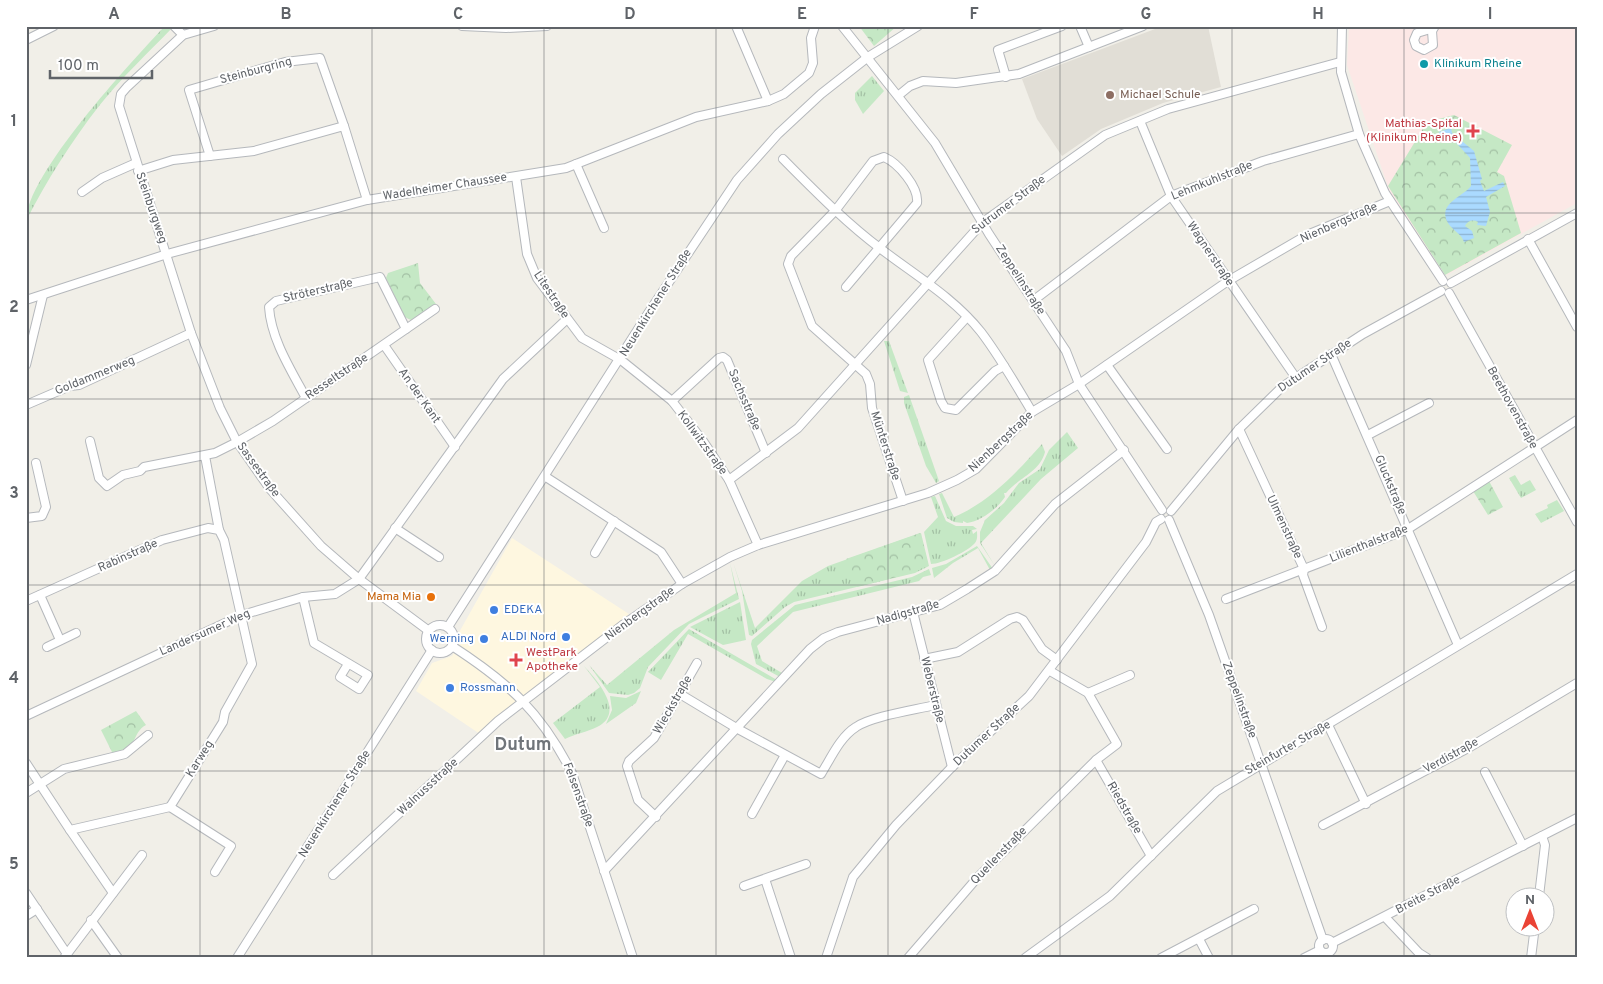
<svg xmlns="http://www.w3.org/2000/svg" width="1603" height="984" viewBox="0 0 1603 984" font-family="Overpass,sans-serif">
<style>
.commercial{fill:#fef7e0}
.education{fill:#e1ded6}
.medical{fill:#fce8e6}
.grass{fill:url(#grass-tufts)}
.forest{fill:url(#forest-crowns)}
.water{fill:url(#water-rules)}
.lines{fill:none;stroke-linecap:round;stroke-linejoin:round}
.minor-casing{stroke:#b5b8bc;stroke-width:10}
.minor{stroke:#fff;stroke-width:8}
.grid{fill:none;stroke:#5f6368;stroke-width:1;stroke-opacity:0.55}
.culture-dot{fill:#0f9aa8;stroke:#fff;stroke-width:2}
.education-dot{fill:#8d6e63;stroke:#fff;stroke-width:2}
.health-dot{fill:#e0444e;stroke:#fff;stroke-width:2}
.food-dot{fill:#e8710a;stroke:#fff;stroke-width:2}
.shop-dot{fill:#3f7fe0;stroke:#fff;stroke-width:2}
.labels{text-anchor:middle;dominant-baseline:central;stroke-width:4;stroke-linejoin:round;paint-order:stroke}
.culture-label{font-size:12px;fill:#0d838f;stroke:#fff;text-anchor:start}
.street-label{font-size:12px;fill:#5f6368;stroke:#fff}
.education-label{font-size:12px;fill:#785e54;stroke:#fff;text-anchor:start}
.health-label{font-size:12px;fill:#be3a42;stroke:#fff;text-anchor:end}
.food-label{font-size:12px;fill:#c56008;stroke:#fff;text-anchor:end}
.shop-label{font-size:12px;fill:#366cbe;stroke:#fff;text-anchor:start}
.district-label{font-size:18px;font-weight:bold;fill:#70757a;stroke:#fff}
.neatline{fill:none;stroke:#5f6368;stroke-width:2}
.grid-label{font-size:16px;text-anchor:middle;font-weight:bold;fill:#5f6368}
</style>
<defs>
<pattern id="grass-tufts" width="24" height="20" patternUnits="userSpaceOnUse" patternTransform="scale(1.25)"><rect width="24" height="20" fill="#c5e8c5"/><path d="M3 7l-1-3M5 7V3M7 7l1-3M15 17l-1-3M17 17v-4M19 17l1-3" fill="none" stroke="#a3c0a4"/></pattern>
<pattern id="forest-crowns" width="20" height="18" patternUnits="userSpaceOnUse" patternTransform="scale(1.25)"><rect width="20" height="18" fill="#c5e8c5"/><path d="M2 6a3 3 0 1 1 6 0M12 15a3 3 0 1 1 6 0" fill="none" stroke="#a3c0a4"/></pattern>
<pattern id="water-rules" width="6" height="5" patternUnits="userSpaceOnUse" patternTransform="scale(1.25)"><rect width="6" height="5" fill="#aadaff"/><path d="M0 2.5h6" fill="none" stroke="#8eb4d2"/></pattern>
</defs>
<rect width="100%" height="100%" fill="#f1efe8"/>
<polygon class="commercial" points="512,538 629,614 480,734 416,691 432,663 452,656 458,646 457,636"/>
<polygon class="education" points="1163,26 1208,26 1221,87 1163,103 1101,129 1062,156 1037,119 1022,79"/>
<polygon class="medical" points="1349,26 1577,26 1577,203 1447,275 1442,273 1390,193 1347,65"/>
<g class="grass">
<path d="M165,26L172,28C148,53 121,78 99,106C71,142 47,180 26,221C26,175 131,62 165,26Z"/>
<polygon points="872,76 884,91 863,114 855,100 855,93"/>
<polygon points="884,341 889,341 908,393 900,391"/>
<polygon points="909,395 939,481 936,483 926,466 904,403 904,397"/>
<polygon points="1067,432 1078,448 1041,479 981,543 995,566 980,543 980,532 985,520 1004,503 1019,483 1040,469 1049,450"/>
<path d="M1042,444L1045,452C1040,472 1018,478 1006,493H1004L1005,497C997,509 981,521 967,523L963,521V523L954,522L947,518L939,494L942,493L954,517C990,502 1017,472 1042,444Z"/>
<polygon points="1515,475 1521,485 1530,480 1536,490 1521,498 1509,478"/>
<path d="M935,496L946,521L956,526H973L977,529L972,530L973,534L977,531C977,535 978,539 975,543C968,551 942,564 931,564L924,532L938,517L931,497Z"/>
<polygon points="1557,500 1564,511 1541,523 1535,514 1548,508 1547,505"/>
<polygon points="921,533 929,566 915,573 794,602 785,607 752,636 749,635 742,591 733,562 755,628 802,581 828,566"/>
<polygon points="977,546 993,569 990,570 978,548 953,563 934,578 932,568 946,564"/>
<polygon points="730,563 739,599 689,624 648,667 640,688 634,693 628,695 609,693 589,665 607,685 674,630 736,593"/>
<polygon points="929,569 931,575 923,577 919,581 793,612 757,646 762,661 782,673 780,677 756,664 751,644 752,640 795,605 912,577"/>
<polygon points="740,602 746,640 723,645 690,627"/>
<polygon points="689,629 777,680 776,682 767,679 688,634 661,680 648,672"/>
<path d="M584,666C596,679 627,713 597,727C587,732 575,734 565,739L553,723L600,687Z"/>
<polygon points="641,691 636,703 606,724 612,710 610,696 626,698"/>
</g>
<g class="forest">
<polygon points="859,26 897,26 874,46"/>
<polygon points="1454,115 1512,145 1497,172 1504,176 1521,233 1445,275 1388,186 1427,122"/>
<polygon points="418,263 420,283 436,304 411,320 405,317 386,278 388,273"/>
<polygon points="1489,481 1503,507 1488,515 1473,491"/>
<polygon points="920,533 928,564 916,572 857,587 846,559"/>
<path d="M136,711L146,725C131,733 140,748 113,754L101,730Z"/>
</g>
<path class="water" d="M1451,128L1452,133L1474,151L1482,179L1480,181L1484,191L1503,182L1505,186L1486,197L1490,212L1486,226L1477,225L1478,222C1473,219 1467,221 1465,226L1472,231L1474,238L1464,242C1461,233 1453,231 1448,223C1437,203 1463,197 1471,186L1470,158L1449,135L1440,137L1439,132Z"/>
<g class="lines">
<defs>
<g id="minor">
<polyline points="174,26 183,35"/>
<polyline points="214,26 183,35 127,87 121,94 119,106 191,333 220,408 237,442 270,489 321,546 359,579 429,631"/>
<polyline points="462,26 506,28 547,26"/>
<polyline points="736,26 768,101"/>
<polyline points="842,26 935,143 989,234 1066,351 1079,384 1162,510"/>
<polyline points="1080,26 1089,47"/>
<polyline points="1342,26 1341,72 1359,134 1385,193 1443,281"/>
<polyline points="1429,26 1427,30 1417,33 1414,40 1416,46 1424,50 1433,45 1432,31 1435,26"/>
<polyline points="26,40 54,26"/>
<polyline points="1006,77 998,50 1062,26"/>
<polyline points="899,95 910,86 923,81 956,83 1019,74 1143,26"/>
<polyline points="1140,121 1171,196 1296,378"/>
<polyline points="210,156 189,90 285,62 320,58 344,126"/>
<path d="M783,159C814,190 845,222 881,249C915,275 954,298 981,332C1000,357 1016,385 1032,412"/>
<polyline points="576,164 604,228"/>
<polyline points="138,171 173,160 254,151 344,126 367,200"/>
<polyline points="516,177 527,254 537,278 582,338 621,360 672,401 703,441 729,480 758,545"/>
<polyline points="82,192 102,178 136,163"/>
<polyline points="1528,239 1577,327"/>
<polyline points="1451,283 1577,213"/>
<path d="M846,287L917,203C919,187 898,163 884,157L873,161L835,211L791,256L788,264L812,326L866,374L870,384L872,408L903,501"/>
<polyline points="1449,293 1577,522"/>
<polyline points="26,300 167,254 367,200 566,168 696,117 768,101 784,94 809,73 813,63 811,38 815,26"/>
<polyline points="1034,300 1171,196 1263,161 1359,134"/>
<polyline points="967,317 928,360 941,401 945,408 956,410 995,371 1004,366"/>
<polyline points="384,345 455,447"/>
<polyline points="1331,354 1458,645"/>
<polyline points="26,365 43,295"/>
<polyline points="1107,365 1167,449"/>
<path d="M306,398C291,370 271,339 269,307L276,301L380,277L406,329"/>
<polyline points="672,401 719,358 723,357 727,360 766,453"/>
<polyline points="26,405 70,386 79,385 191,333"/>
<polyline points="1239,429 1304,569 1303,575 1322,627"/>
<polyline points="1368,435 1429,403"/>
<polyline points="90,441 99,478 107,486 123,475 140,471 144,467 215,453 237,442 273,421 435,309"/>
<polyline points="205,456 219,530"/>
<polyline points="546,477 661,552 682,584"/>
<polyline points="729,480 798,428 983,222 1105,135 1168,109 1340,62"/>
<polyline points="1171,511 1239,429 1282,387 1363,334 1441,291"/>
<polyline points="26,518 42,516 46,507 36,463"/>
<polyline points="1169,520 1209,615 1323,940"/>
<polyline points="395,528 439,557"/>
<polyline points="595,553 614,521"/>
<polyline points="40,595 60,640"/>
<polyline points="303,597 314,643 368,675 359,689 340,677 348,664"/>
<polyline points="1226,599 1408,529 1577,420"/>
<polyline points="26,601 162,540 208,528 219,530 224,540 252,664 225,712 223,722 170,807"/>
<polyline points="913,612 952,767"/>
<circle cx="440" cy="639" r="14"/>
<polyline points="448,627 649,312 737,180 778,134 821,94 868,57 918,26"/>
<path d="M452,646C509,683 541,712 572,773L633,958"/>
<polyline points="47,647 76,633"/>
<polyline points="924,659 958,652 1010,619 1017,617 1023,620 1042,649 1057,660"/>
<polyline points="1088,693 1130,675"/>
<path d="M680,694L738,729L821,774C831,758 840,737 856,727C872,716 915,710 935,705"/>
<polyline points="26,716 242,615 303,597 335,594 359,579 503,379 567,319"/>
<polyline points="1328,725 1366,804"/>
<polyline points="1096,760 1151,856"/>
<polyline points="26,763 70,830 170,807"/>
<polyline points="1485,772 1523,846"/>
<polyline points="26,793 64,769 125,754 148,735"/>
<polyline points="170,807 231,846 215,872"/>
<polyline points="752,814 785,755"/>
<polyline points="656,817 638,800 627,766 629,761 654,738 697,663"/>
<polyline points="1323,825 1470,747 1577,683"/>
<polyline points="70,830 113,893"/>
<polyline points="604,871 810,649 824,638 838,632 940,605 967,589 995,571 1055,504 1124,450"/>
<polyline points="333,875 498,721 624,624 682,584 730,557 758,545 928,493 957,480 976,469 1032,412 1079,384 1228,281 1307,235 1390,201"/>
<polyline points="765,879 791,958"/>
<polyline points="744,886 806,864"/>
<polyline points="26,893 67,954"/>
<polyline points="1539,896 1545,845 1542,836"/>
<polyline points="26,916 37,909"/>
<polyline points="1385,917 1419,953 1427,958"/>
<polyline points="91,920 118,958"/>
<polyline points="1199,939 1209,958"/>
<circle cx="1326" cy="946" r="7"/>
<polyline points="1332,943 1577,818"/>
<polyline points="64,958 142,855"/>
<polyline points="237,958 432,650"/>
<polyline points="826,958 853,877 896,825 952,767 1029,696 1146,542 1156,522 1161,519"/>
<polyline points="908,958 978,877 1096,760 1117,744 1088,693 1050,671"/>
<polyline points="1025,958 1110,896 1217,791 1577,574"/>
<polyline points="1161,958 1254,909"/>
<polyline points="1304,958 1320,950"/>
<polyline points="1531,958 1535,926"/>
</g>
</defs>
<use href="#minor" class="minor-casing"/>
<use href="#minor" class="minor"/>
</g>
<path class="grid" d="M200,26V958M372,26V958M544,26V958M716,26V958M888,26V958M1060,26V958M1232,26V958M1404,26V958M26,213H1577M26,399H1577M26,585H1577M26,771H1577"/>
<circle class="culture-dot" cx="1424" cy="64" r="5"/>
<circle class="education-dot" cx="1110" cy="95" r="5"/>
<g class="health-dot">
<path d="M1470.5 123.5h5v5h5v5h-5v5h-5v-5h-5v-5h5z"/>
<path d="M513.5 652.5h5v5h5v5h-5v5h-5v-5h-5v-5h5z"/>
</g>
<circle class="food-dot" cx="431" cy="597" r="5"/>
<g class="shop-dot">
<circle cx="494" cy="610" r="5"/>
<circle cx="566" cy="637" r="5"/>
<circle cx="484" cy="639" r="5"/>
<circle cx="450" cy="688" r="5"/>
</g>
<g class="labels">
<g class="culture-label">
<text x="1434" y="64">Klinikum Rheine</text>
</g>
<g class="street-label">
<text transform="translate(256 71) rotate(-15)">Steinburgring</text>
<text transform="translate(1212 181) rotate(-22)">Lehmkuhlstraße</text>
<text transform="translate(445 187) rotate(-9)">Wadelheimer Chaussee</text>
<text transform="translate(1009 205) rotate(-37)">Sutrumer Straße</text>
<text transform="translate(151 208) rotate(71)">Steinburgweg</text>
<text transform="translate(1339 223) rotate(-24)">Nienbergstraße</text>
<text transform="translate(1210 254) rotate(56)">Wagnerstraße</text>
<text transform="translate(1020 280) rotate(57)">Zeppelinstraße</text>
<text transform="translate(318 291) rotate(-13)">Ströterstraße</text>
<text transform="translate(551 295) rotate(56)">Litestraße</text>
<text transform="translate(656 303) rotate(-58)">Neuenkirchener Straße</text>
<text transform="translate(1315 366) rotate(-34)">Dutumer Straße</text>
<text transform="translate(95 376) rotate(-22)">Goldammerweg</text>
<text transform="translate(337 377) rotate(-34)">Resseltstraße</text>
<text transform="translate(419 396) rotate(55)">An der Kant</text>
<text transform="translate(744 400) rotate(67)">Sachsstraße</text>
<text transform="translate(1512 408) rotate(61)">Beethovenstraße</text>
<text transform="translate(1001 442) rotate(-43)">Nienbergstraße</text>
<text transform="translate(702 443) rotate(54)">Kollwitzstraße</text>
<text transform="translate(885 446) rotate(72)">Münterstraße</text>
<text transform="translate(258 470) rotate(54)">Sassestraße</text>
<text transform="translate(1390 485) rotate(67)">Gluckstraße</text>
<text transform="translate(1284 527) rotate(65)">Ulmenstraße</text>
<text transform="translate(1369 544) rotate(-22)">Lilienthalstraße</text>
<text transform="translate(128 556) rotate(-24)">Rabinstraße</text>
<text transform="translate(908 613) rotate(-16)">Nadigstraße</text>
<text transform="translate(640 614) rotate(-36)">Nienbergstraße</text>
<text transform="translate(205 633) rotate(-24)">Landersumer Weg</text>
<text transform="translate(932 690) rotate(76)">Weberstraße</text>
<text transform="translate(1239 700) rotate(70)">Zeppelinstraße</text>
<text transform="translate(673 705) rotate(-60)">Wieckstraße</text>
<text transform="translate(987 735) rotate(-43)">Dutumer Straße</text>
<text transform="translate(1288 748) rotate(-30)">Steinfurter Straße</text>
<text transform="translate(1451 756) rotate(-29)">Verdistraße</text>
<text transform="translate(200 759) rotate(-58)">Karweg</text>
<text transform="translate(428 787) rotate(-43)">Walnussstraße</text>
<text transform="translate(578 795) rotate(70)">Felsenstraße</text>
<text transform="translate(335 804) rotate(-58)">Neuenkirchener Straße</text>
<text transform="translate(1124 808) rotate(60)">Riedstraße</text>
<text transform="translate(999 856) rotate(-46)">Quellenstraße</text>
<text transform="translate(1428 895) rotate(-27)">Breite Straße</text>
</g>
<g class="education-label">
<text x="1120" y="95">Michael Schule</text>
</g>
<g class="health-label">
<text x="1462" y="124">Mathias-Spital<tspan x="1462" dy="14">(Klinikum Rheine)</tspan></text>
<text x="526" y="653" text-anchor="start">WestPark<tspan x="526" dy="14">Apotheke</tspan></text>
</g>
<g class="food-label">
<text x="421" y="597">Mama Mia</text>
</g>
<g class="shop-label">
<text x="504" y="610">EDEKA</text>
<text x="556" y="637" text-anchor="end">ALDI Nord</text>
<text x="474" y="639" text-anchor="end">Werning</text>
<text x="460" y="688">Rossmann</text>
</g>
<g class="district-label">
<text x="523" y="745">Dutum</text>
</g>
</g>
<rect width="1603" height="984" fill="none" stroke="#ffffff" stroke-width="55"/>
<g transform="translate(1530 912)"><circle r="24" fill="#ffffff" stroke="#bfc1c3"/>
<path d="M0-4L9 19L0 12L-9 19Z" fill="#ea4335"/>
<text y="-8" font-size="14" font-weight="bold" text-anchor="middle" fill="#5f6368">N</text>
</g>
<path d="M50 70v8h102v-8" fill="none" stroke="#5f6368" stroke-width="2.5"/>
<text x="58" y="70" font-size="15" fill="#5f6368" stroke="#ffffff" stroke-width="4" paint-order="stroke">100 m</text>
<rect x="28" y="28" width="1548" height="928" class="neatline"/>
<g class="grid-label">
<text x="114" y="19">A</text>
<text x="286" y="19">B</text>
<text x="458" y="19">C</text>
<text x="630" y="19">D</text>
<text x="802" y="19">E</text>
<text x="974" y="19">F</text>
<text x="1146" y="19">G</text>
<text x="1318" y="19">H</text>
<text x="1490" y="19">I</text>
<text x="14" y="126">1</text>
<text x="14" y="312">2</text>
<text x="14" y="498">3</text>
<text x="14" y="683">4</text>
<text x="14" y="869">5</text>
</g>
</svg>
